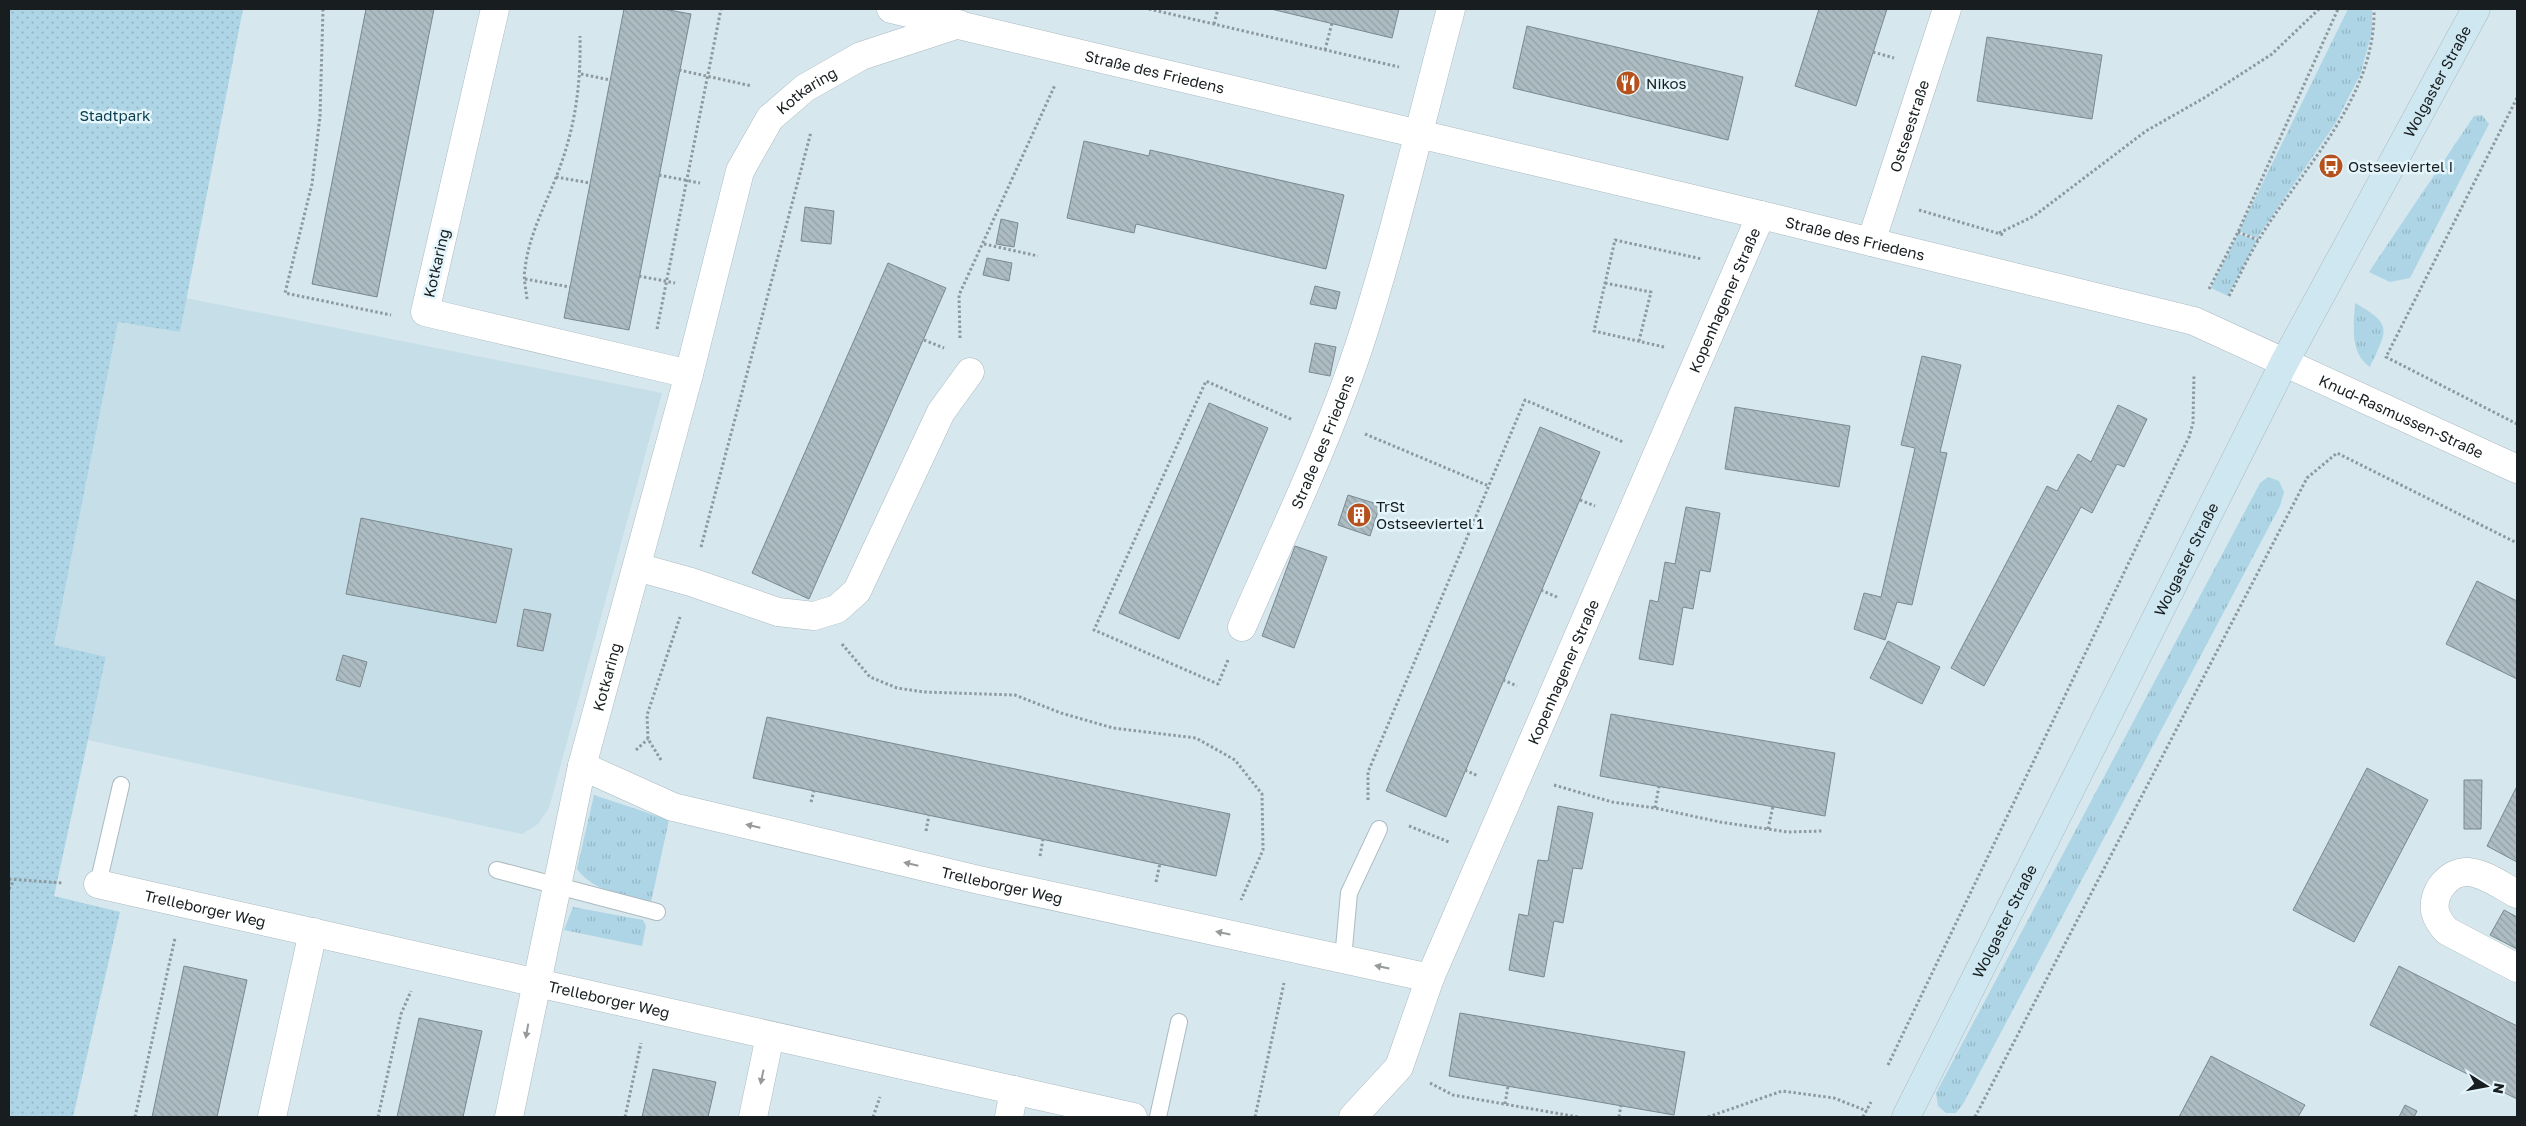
<svg xmlns="http://www.w3.org/2000/svg" width="2526" height="1126" viewBox="0 0 2526 1126" font-family="'Golos Text',sans-serif">
<style>
.built{fill:#c5dee8}
.grass{fill:url(#grass-tufts)}
.park{fill:url(#park-dots)}
.building{fill:url(#building-back-hatch);stroke:#7a898f}
.lines{fill:none;stroke-linecap:round;stroke-linejoin:round}
.service-casing{stroke:#abbac0;stroke-width:18}
.minor-casing{stroke:#abbac0;stroke-width:29}
.secondary-casing{stroke:#abbac0;stroke-width:29}
.path{stroke:#8d999e;stroke-width:3;stroke-dasharray:2.5 2.5;stroke-linecap:butt}
.service{stroke:#fff;stroke-width:16}
.minor{stroke:#fff;stroke-width:28}
.secondary{stroke:#cee7f0;stroke-width:28}
.oneway{fill:#979a9b}
.labels{text-anchor:middle;dominant-baseline:central;stroke-width:5;stroke-linejoin:round;paint-order:stroke}
.street-label{font-size:15px;fill:#181e20;stroke:#e4f5fb}
.poi-label{font-size:15px;fill:#181e20;stroke:#e4f5fb;text-anchor:start}
.park-label{font-size:15px;fill:#0b3d4d;stroke:#e4f5fb}
</style>
<defs>
<pattern id="grass-tufts" width="24" height="20" patternUnits="userSpaceOnUse" patternTransform="scale(1.25)"><rect width="24" height="20" fill="#add5e5"/><path d="M3 7l-1-3M5 7V3M7 7l1-3M15 17l-1-3M17 17v-4M19 17l1-3" fill="none" stroke="#94b6c4"/></pattern>
<pattern id="park-dots" width="8" height="8" patternUnits="userSpaceOnUse" patternTransform="scale(1.25)"><rect width="8" height="8" fill="#add5e5"/><path d="M2 2h.1M6 6h.1" fill="none" stroke="#94b6c4" stroke-width="1.8" stroke-linecap="round"/></pattern>
<pattern id="building-back-hatch" width="6" height="6" patternUnits="userSpaceOnUse" patternTransform="scale(1.25)"><rect width="6" height="6" fill="#acbcc2"/><path d="M-1 5l2 2M0 0l6 6M5-1l2 2" fill="none" stroke="#93a1a6"/></pattern>
</defs>
<rect width="100%" height="100%" fill="#d7e7ee"/>
<polygon class="built" points="186,298 662,393 549,808 538,824 522,834 88,740 106,658 54,646 118,322 180,332"/>
<g class="grass">
<polygon points="2348,9 2372,9 2372,32 2360,75 2335,124 2257,238 2239,231"/>
<polygon points="2482,115 2489,124 2410,278 2390,282 2369,272 2474,116"/>
<polygon points="2238,234 2257,240 2228,296 2211,288"/>
<path d="M2355,303C2394,325 2387,330 2370,367C2349,353 2354,324 2355,303Z"/>
<polygon points="2268,477 2279,481 2284,492 2280,506 1963,1104 1956,1113 1946,1113 1938,1106 1936,1093 2260,483"/>
<path d="M594,795L669,820L651,902C625,895 594,892 577,869Z"/>
<polygon points="573,907 643,920 646,926 642,946 564,930"/>
</g>
<polygon class="park" points="9,9 243,9 180,332 118,322 54,645 106,657 54,896 120,912 73,1117 9,1117"/>
<g class="building">
<polygon points="366,9 434,9 377,297 312,284"/>
<polygon points="624,9 663,9 691,14 629,330 564,318"/>
<polygon points="1271,9 1399,9 1392,38"/>
<polygon points="1819,9 1887,9 1856,106 1795,86"/>
<polygon points="1527,26 1743,77 1728,140 1513,88"/>
<polygon points="1987,37 2102,55 2092,119 1977,101"/>
<polygon points="1084,141 1149,156 1150,150 1344,195 1326,269 1136,224 1134,233 1067,218"/>
<polygon points="805,207 834,211 831,244 801,241"/>
<polygon points="1001,219 1018,223 1014,247 996,244"/>
<polygon points="987,258 1012,263 1009,281 983,275"/>
<polygon points="888,263 946,288 809,599 752,573"/>
<polygon points="1315,286 1340,292 1336,309 1310,304"/>
<polygon points="1315,343 1336,347 1330,376 1309,372"/>
<polygon points="1922,356 1961,365 1940,452 1947,453 1912,605 1897,602 1885,640 1854,629 1864,593 1881,597 1915,448 1901,445"/>
<polygon points="1209,403 1268,428 1179,639 1119,613"/>
<polygon points="2118,405 2147,419 2124,467 2117,464 2092,513 2081,507 1984,686 1951,668 2047,486 2057,491 2078,454 2091,462"/>
<polygon points="1735,407 1850,426 1839,487 1725,469"/>
<polygon points="1540,427 1600,452 1446,817 1386,791"/>
<polygon points="1348,495 1380,505 1370,536 1338,525"/>
<polygon points="1686,507 1720,513 1710,572 1700,570 1693,609 1683,607 1673,665 1639,659 1650,600 1658,602 1665,562 1675,564"/>
<polygon points="361,518 512,549 496,623 346,594"/>
<polygon points="1295,546 1327,557 1294,648 1262,636"/>
<polygon points="2477,581 2517,601 2517,679 2446,644"/>
<polygon points="524,609 551,614 543,651 517,646"/>
<polygon points="1888,641 1940,667 1922,704 1870,678"/>
<polygon points="343,655 367,662 360,687 336,680"/>
<polygon points="1611,714 1835,753 1825,816 1600,776"/>
<polygon points="767,717 1230,814 1216,876 753,778"/>
<polygon points="2367,768 2428,800 2354,942 2293,910"/>
<polygon points="2464,780 2482,780 2481,829 2464,829"/>
<polygon points="2516,788 2517,789 2517,862 2487,846"/>
<polygon points="1558,806 1593,813 1582,869 1573,868 1563,923 1554,921 1544,977 1509,970 1519,914 1528,916 1538,860 1548,861"/>
<polygon points="2504,910 2517,917 2517,949 2490,935"/>
<polygon points="184,966 247,980 217,1117 152,1117"/>
<polygon points="2399,966 2517,1026 2517,1099 2370,1025"/>
<polygon points="1460,1013 1685,1052 1674,1115 1449,1076"/>
<polygon points="419,1018 482,1031 463,1117 397,1117"/>
<polygon points="2211,1056 2305,1105 2298,1117 2179,1117"/>
<polygon points="653,1069 716,1082 708,1117 642,1117"/>
<polygon points="2405,1105 2417,1111 2414,1117 2399,1117"/>
</g>
<g class="lines">
<defs>
<g id="service">
<polyline points="497,870 657,912"/>
<polyline points="98,884 121,785"/>
<polyline points="1343,959 1349,893 1379,829"/>
<polyline points="1158,1117 1179,1022"/>
</g>
<g id="minor">
<polyline points="495,9 425,312 689,374"/>
<path id="s1" d="M891,9L1761,215L2194,321L2517,469"/>
<path id="s2" d="M1871,242L1947,9"/>
<polyline points="637,567 691,582 778,612 814,616 837,609 857,591 941,412 970,372"/>
<path id="s3" d="M1242,627C1284,531 1331,434 1363,334C1397,227 1422,117 1451,9"/>
<path id="s4" d="M582,766L673,807L979,880L1430,978"/>
<path id="s5" d="M98,884L1133,1117"/>
<path d="M2517,894C2503,887 2485,873 2468,872C2448,871 2432,893 2435,911C2437,919 2441,925 2447,931L2517,968"/>
<polyline points="272,1117 313,932"/>
<path id="s6" d="M509,1117L582,766L689,374L740,171L770,118L805,88L861,56L959,24"/>
<polyline points="753,1117 770,1036"/>
<polyline points="1009,1117 1014,1090"/>
<path id="s7" d="M1353,1117L1399,1067L1430,978L1761,215"/>
</g>
<g id="secondary">
<path id="s8" d="M1906,1117L2284,363L2476,9"/>
</g>
</defs>
<use href="#service" class="service-casing"/>
<use href="#minor" class="minor-casing"/>
<use href="#secondary" class="secondary-casing"/>
<g class="path">
<polyline points="323,9 320,116 312,184 285,293 391,315"/>
<polyline points="1149,9 1399,67"/>
<polyline points="1214,24 1218,9"/>
<polyline points="1325,50 1332,23"/>
<polyline points="1873,52 1894,58"/>
<polyline points="679,70 752,86"/>
<polyline points="581,74 610,80"/>
<polyline points="2517,98 2386,357 2517,424"/>
<polyline points="659,175 700,183"/>
<polyline points="556,177 590,183"/>
<polyline points="1919,210 2004,235"/>
<polyline points="2238,232 2258,240"/>
<polyline points="1999,233 2034,216 2146,131 2204,98 2272,54 2319,9"/>
<polyline points="984,244 1038,256"/>
<polyline points="639,276 675,283"/>
<polyline points="525,279 570,287"/>
<polyline points="1605,283 1651,292 1639,341"/>
<polyline points="2209,289 2238,232 2338,9"/>
<path d="M2229,296C2239,277 2248,257 2259,239C2303,167 2376,98 2374,9"/>
<path d="M527,299C526,289 523,278 525,269C529,232 549,199 561,164C576,122 581,81 580,36"/>
<polyline points="657,329 721,9"/>
<polyline points="960,338 959,295 1055,85"/>
<polyline points="924,340 944,348"/>
<polyline points="1664,347 1594,331 1615,240 1702,259"/>
<polyline points="1365,434 1489,486"/>
<polyline points="1580,500 1595,506"/>
<polyline points="701,547 811,132"/>
<polyline points="1541,590 1557,597"/>
<polyline points="842,644 870,677 897,688 924,692 1015,695 1061,713 1113,728 1196,738 1235,760 1262,794 1263,850 1241,900"/>
<polyline points="1228,660 1218,684 1094,630 1206,381 1293,420"/>
<polyline points="1503,680 1517,686"/>
<polyline points="636,750 648,739"/>
<polyline points="661,760 648,739 647,715 680,617"/>
<polyline points="1465,770 1478,776"/>
<polyline points="1554,785 1612,802 1655,808 1720,822 1788,832 1823,831"/>
<polyline points="1368,800 1368,772 1525,400 1623,442"/>
<polyline points="811,802 814,791"/>
<polyline points="1655,808 1659,786"/>
<polyline points="1409,826 1449,842"/>
<polyline points="1768,829 1773,806"/>
<polyline points="926,831 929,815"/>
<polyline points="1040,856 1043,839"/>
<polyline points="9,879 63,883"/>
<polyline points="1156,882 1160,863"/>
<polyline points="9,889 14,880"/>
<polyline points="1888,1065 2189,437 2193,423 2194,374"/>
<polyline points="1430,1083 1453,1095 1578,1117"/>
<polyline points="1505,1104 1508,1086"/>
<polyline points="135,1117 175,938"/>
<polyline points="378,1117 401,1014 411,991"/>
<polyline points="625,1117 641,1043"/>
<polyline points="873,1117 880,1097"/>
<polyline points="1255,1117 1284,983"/>
<polyline points="1619,1117 1621,1105"/>
<polyline points="1708,1117 1782,1091 1834,1098 1867,1111"/>
<polyline points="1863,1117 1871,1102"/>
<polyline points="1975,1117 2307,478 2337,453 2517,543"/>
</g>
<use href="#service" class="service"/>
<use href="#minor" class="minor"/>
<use href="#secondary" class="secondary"/>
</g>
<defs><path id="oneway-solid" d="M-6-.8H1V-3.2L6.5 0L1 3.2V.8H-6Z" transform="scale(1.25)"/></defs>
<g class="oneway">
<use href="#oneway-solid" transform="translate(753 826) rotate(-167)"/>
<use href="#oneway-solid" transform="translate(911 864) rotate(-167)"/>
<use href="#oneway-solid" transform="translate(1223 933) rotate(-168)"/>
<use href="#oneway-solid" transform="translate(1382 967) rotate(-168)"/>
<use href="#oneway-solid" transform="translate(527 1031) rotate(100)"/>
<use href="#oneway-solid" transform="translate(762 1077) rotate(102)"/>
</g>
<defs>
<symbol id="restaurant-disc" viewBox="-11 -11 22 22"><circle r="9.5" fill="#b5511d" stroke="#e4f5fb"/><path d="M-5-6h1v4h1v-4h1v4h1v-4h1v5L-1.5 .5V6h-2V.5L-5-1ZM5-6V6H3V1.5H1.5Q1.5-4 5-6Z" fill="#fff"/></symbol>
<symbol id="bus-disc" viewBox="-11 -11 22 22"><circle r="9.5" fill="#b5511d" stroke="#e4f5fb"/><path d="M-5-6H5V4H4V6H2V4H-2V6H-4V4H-5ZM-3.5-4V0h7V-4ZM-3.5 1.2v1.5H-2V1.2ZM2 1.2v1.5H3.5V1.2Z" fill="#fff"/></symbol>
<symbol id="building-disc" viewBox="-11 -11 22 22"><circle r="9.5" fill="#b5511d" stroke="#e4f5fb"/><path d="M-4-6H4V6H1V3H-1V6H-4ZM-2.5-4.3h1.7v1.8h-1.7ZM.8-4.3h1.7v1.8H.8ZM-2.5-1h1.7V.8h-1.7ZM.8-1h1.7V.8H.8Z" fill="#fff"/></symbol>
</defs>
<g fill-rule="evenodd">
<use href="#restaurant-disc" x="1614" y="69" width="28" height="28"/>
<use href="#bus-disc" x="2317" y="152" width="28" height="28"/>
<use href="#building-disc" x="1345" y="501" width="28" height="28"/>
</g>
<g class="labels">
<g class="street-label">
<text stroke="none"><textPath href="#s1" startOffset="271">Straße des Friedens</textPath></text>
<text stroke="none"><textPath href="#s8" startOffset="1164">Wolgaster Straße</textPath></text>
<text stroke="none"><textPath href="#s6" startOffset="1081">Kotkaring</textPath></text>
<text stroke="none"><textPath href="#s2" startOffset="122">Ostseestraße</textPath></text>
<text stroke="none"><textPath href="#s1" startOffset="991">Straße des Friedens</textPath></text>
<text transform="translate(436 263) rotate(-77)">Kotkaring</text>
<text stroke="none"><textPath href="#s7" startOffset="901">Kopenhagener Straße</textPath></text>
<text stroke="none"><textPath href="#s1" startOffset="1568">Knud-Rasmussen-Straße</textPath></text>
<text stroke="none"><textPath href="#s3" startOffset="202">Straße des Friedens</textPath></text>
<text stroke="none"><textPath href="#s8" startOffset="624">Wolgaster Straße</textPath></text>
<text stroke="none"><textPath href="#s7" startOffset="496">Kopenhagener Straße</textPath></text>
<text stroke="none"><textPath href="#s6" startOffset="451">Kotkaring</textPath></text>
<text stroke="none"><textPath href="#s4" startOffset="438">Trelleborger Weg</textPath></text>
<text stroke="none"><textPath href="#s5" startOffset="110">Trelleborger Weg</textPath></text>
<text stroke="none"><textPath href="#s8" startOffset="219">Wolgaster Straße</textPath></text>
<text stroke="none"><textPath href="#s5" startOffset="524">Trelleborger Weg</textPath></text>
</g>
<g class="poi-label">
<text x="1646" y="83">Nikos</text>
<text x="2348" y="166">Ostseeviertel I</text>
<text x="1376" y="506">TrSt<tspan x="1376" dy="17">Ostseeviertel 1</tspan></text>
</g>
<g class="park-label">
<text x="115" y="115">Stadtpark</text>
</g>
</g>
<rect width="2526" height="1126" fill="none" stroke="#181e20" stroke-width="20"/>
<g transform="translate(2486 1086) rotate(101)" stroke="#e4f5fb" stroke-width="4" paint-order="stroke">
<path d="M0-4L9 19L0 12L-9 19Z" fill="#181e20"/>
<text y="-8" font-size="14" font-weight="bold" text-anchor="middle" fill="#181e20">N</text>
</g>
</svg>
